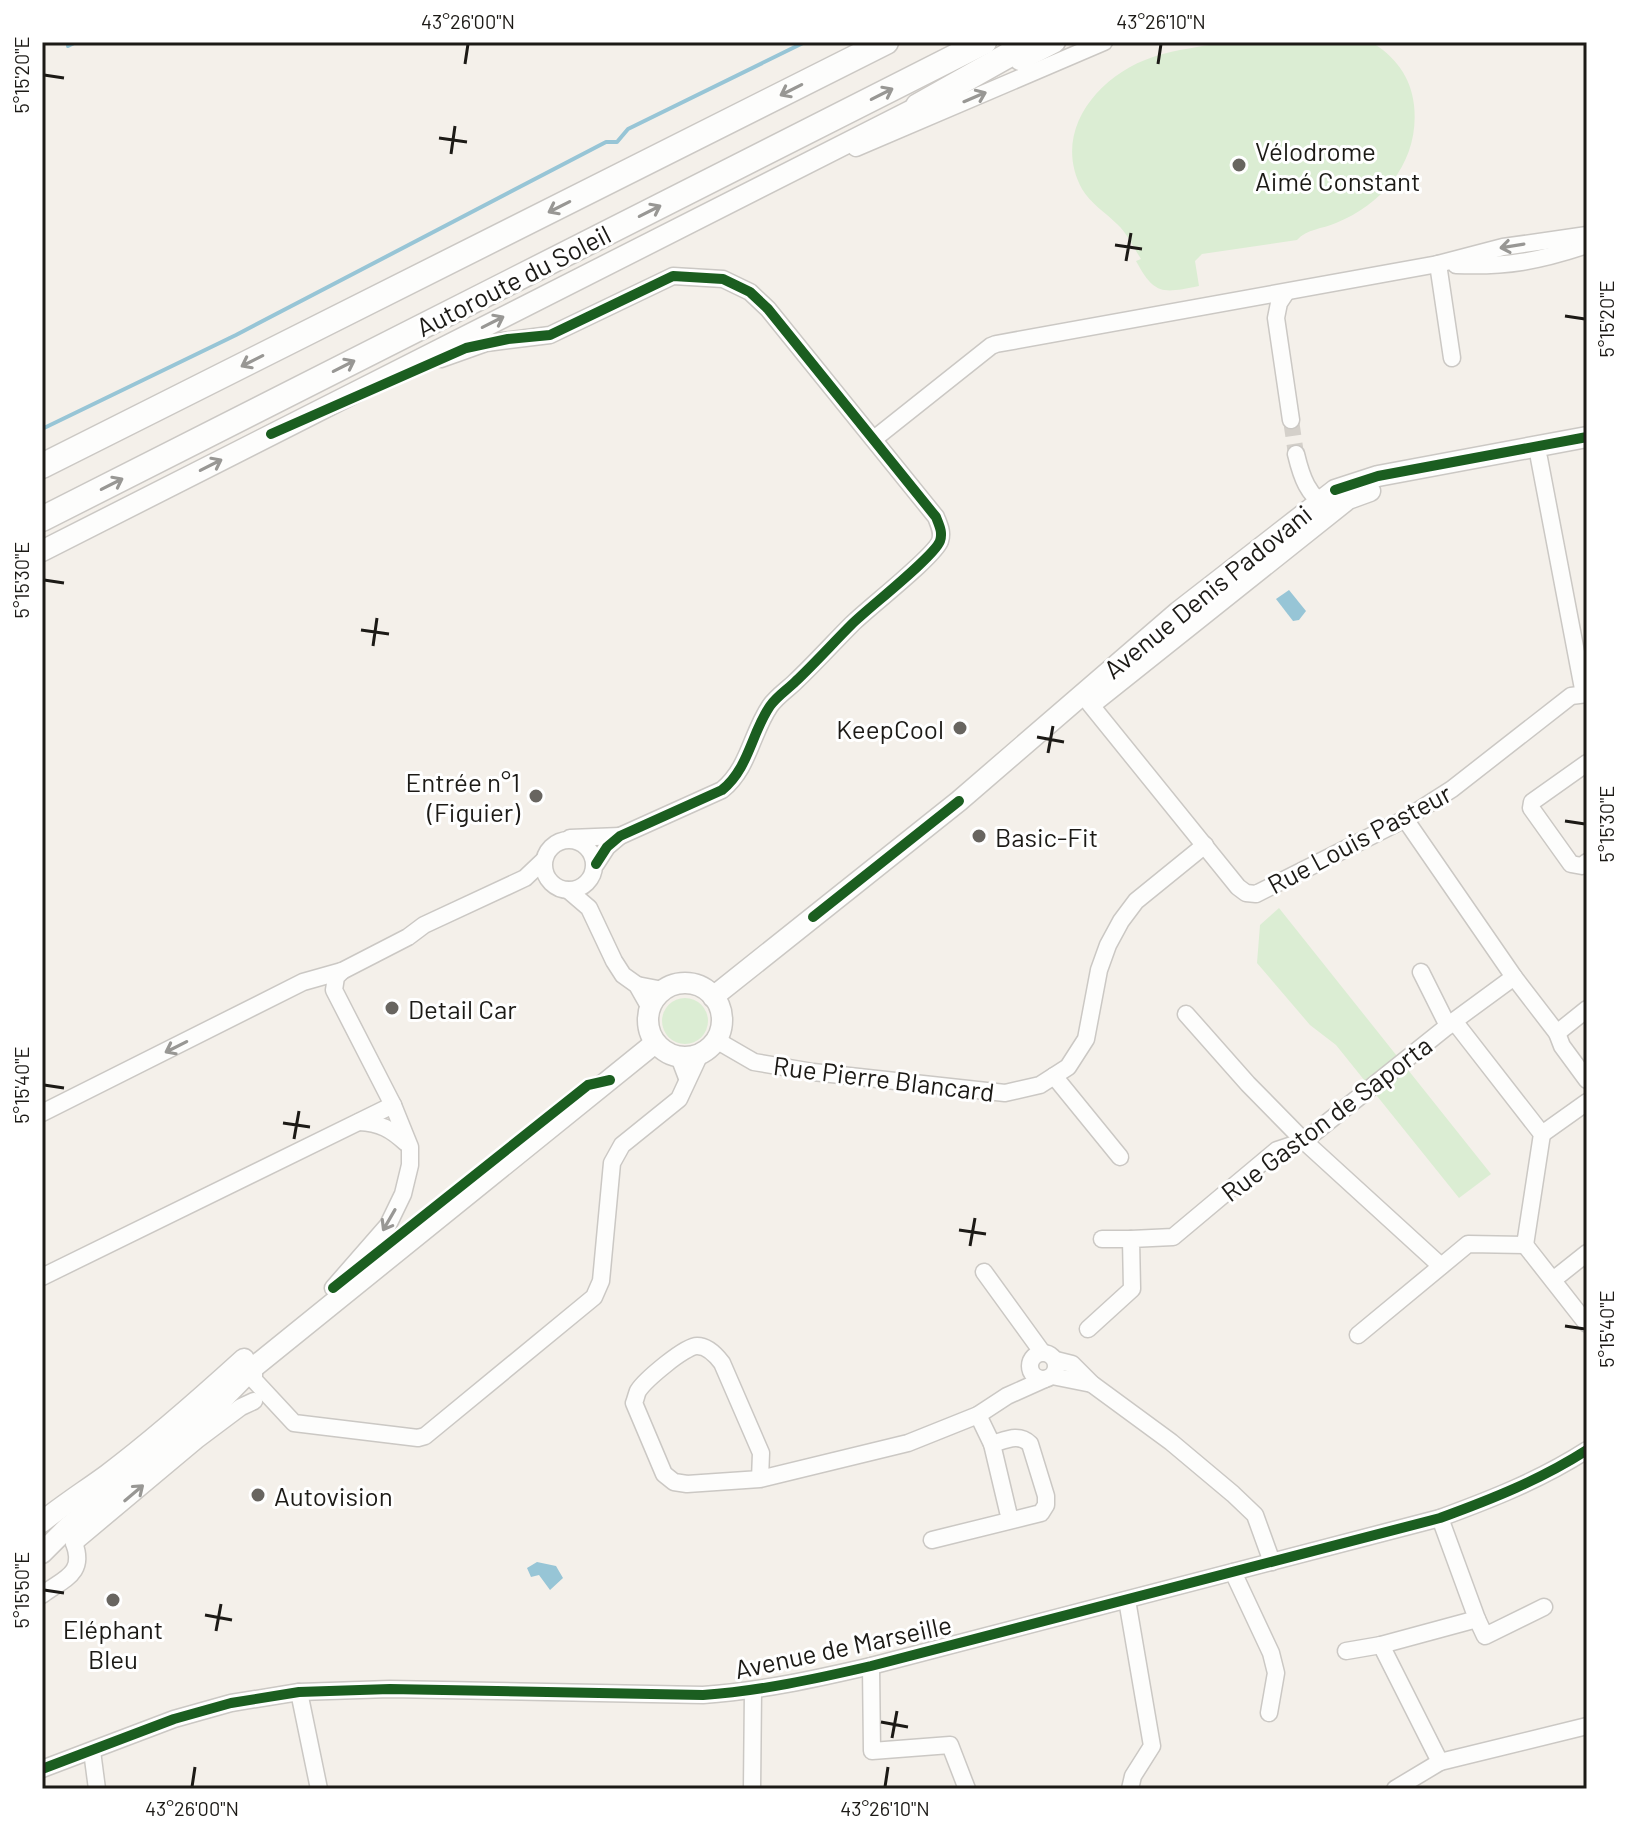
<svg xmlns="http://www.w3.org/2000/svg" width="1629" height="1831" viewBox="0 0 1629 1831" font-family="Barlow,sans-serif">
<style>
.green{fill:#dbedd3}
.water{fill:#97c5d6}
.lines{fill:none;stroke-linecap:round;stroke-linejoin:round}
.stream{stroke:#97c5d6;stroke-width:4}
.minor-tunnel{stroke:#d4d0ca;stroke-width:16;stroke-dasharray:16 8;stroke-linecap:butt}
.minor-casing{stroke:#cbc8c4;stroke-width:19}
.major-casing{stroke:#cbc8c4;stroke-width:23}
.highway-casing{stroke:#cbc8c4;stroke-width:27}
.minor{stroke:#fdfdfc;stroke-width:16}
.major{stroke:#fdfdfc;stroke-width:20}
.highway{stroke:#fdfdfc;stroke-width:24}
.cycleway-casing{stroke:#fff;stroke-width:15}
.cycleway{stroke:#1b5e20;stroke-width:10}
.oneway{stroke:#989794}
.ticks{fill:none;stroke:#1c1a16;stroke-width:3}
.poi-dot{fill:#686560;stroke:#fff;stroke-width:3}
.labels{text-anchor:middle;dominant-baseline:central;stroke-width:6;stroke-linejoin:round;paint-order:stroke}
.poi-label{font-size:26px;fill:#1c1a16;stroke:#fff;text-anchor:start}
.street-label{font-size:26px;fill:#1c1a16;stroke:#fff}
.neatline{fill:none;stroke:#1c1a16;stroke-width:3}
.ticks-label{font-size:20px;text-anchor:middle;fill:#1c1a16}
</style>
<rect width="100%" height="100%" fill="#f4f0ea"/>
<g class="green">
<path d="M1225,42H1371C1395,56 1411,77 1414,105C1420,159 1385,203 1336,223C1322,229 1307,229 1297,240L1202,254L1195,261L1199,286C1163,293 1155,296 1136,261L1141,259C1134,248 1127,233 1117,224C1106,213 1090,203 1082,189C1051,132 1098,75 1153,57C1176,49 1202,47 1225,42Z"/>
<polygon points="1279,908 1491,1174 1459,1198 1336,1045 1310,1025 1257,963 1260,925"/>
<circle cx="685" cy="1021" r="23"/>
</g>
<g class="water">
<polygon points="1289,590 1306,611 1299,620 1293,621 1276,599"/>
<polygon points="537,1562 556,1566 563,1578 550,1590 539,1575 531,1577 527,1568"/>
</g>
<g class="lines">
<g class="stream">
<polyline points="68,46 76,42"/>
<polyline points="42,429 236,335 606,142 617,142 628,129 805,42"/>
</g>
<polyline class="minor-tunnel" points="1291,420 1296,454"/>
<defs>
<g id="minor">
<polyline points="856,148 1104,42"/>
<polyline points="1438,264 1452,358"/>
<path d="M1456,265C1507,267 1539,261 1587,245"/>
<polyline points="1285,294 1279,303 1276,318 1291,420"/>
<path d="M441,359L486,343L550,335L673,276L723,279L750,292L768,309L936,517C939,525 943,532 940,541C934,557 868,608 852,624C833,643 815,663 796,681C787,690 777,696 770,706C751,734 749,768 722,790L620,836L607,847L596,864"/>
<polyline points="874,439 991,346 996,344 1438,264 1503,247 1587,235"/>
<path d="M1296,454C1301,475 1308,499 1330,506"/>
<polyline points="1539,458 1584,694"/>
<polyline points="1090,704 1238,887 1246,893 1256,894 1405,819 1452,789 1571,696 1587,694"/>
<polyline points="1587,763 1532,802 1531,808 1571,864 1582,866 1587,862"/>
<polyline points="1405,819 1514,977 1557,1033 1562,1046 1587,1080"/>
<polyline points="570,838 620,836"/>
<circle cx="569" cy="865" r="25"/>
<polyline points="568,890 589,908 614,961 623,975 637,985 650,1008"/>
<polyline points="1421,972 1448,1026"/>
<polyline points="637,985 663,990"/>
<polyline points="1186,1014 1248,1084 1304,1141 1441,1266"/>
<polyline points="1557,1033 1587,1009"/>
<polyline points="716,1040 754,1062 813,1072 1005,1093 1040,1085 1068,1067 1086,1039 1099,970 1108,945 1121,921 1136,901 1205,845"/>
<polyline points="679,1057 687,1078"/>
<polyline points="1054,1076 1120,1157"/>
<polyline points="42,1113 303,982 342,971 408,937 424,925 525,878 544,860"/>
<path d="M359,1122C380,1123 391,1129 406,1143"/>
<polyline points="1542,1134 1587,1102"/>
<polyline points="1102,1239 1131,1239"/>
<polyline points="1525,1245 1587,1324"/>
<polyline points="984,1272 1042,1352"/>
<polyline points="42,1277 393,1105"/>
<polyline points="1553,1280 1587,1253"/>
<polyline points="333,1288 388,1225 403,1194 410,1165 410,1147 393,1105 334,990 336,977 342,971"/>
<polyline points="1088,1329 1132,1289 1131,1239 1173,1237 1277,1150 1304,1141 1454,1021 1514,977"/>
<polyline points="1358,1335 1468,1244 1525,1245 1542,1134 1454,1021"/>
<circle cx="1043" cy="1366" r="13"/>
<polyline points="1056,1360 1072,1364 1092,1384 1171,1442 1233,1494 1255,1515 1272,1562"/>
<polyline points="254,1367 254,1380 294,1423 418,1438 425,1436 594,1297 601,1281 612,1163 622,1145 679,1099 700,1054"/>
<polyline points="1052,1376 1092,1384"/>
<polyline points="978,1415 992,1444"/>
<path d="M760,1479L761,1453L722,1363C716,1355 708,1346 697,1346C685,1346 645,1380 638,1391C637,1393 635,1401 634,1403L664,1474L674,1482L687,1484L760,1479L908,1443L978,1415L1007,1396L1045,1379"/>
<path d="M932,1540L1041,1513L1046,1505V1496L1030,1444C1019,1433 1006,1440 992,1444L1010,1520"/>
<polyline points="74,1543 197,1440 241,1407 254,1401"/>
<polyline points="1233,1572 1271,1653 1276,1673 1269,1713"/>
<path d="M42,1595C63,1579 86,1574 74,1543"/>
<polyline points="1127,1600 1152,1746 1133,1776 1130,1789"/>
<polyline points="1477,1619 1485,1636 1544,1607"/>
<polyline points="1346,1651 1381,1645"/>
<polyline points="871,1666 872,1751 950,1745 967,1789"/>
<polyline points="299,1692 319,1789"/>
<polyline points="92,1751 97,1789"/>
<polyline points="1440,1762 1381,1645 1477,1619 1440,1518"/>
<path d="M42,1769L174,1719L231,1703L299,1692L390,1689L703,1695C760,1691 815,1679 871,1666L1440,1518C1492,1499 1540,1480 1587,1450"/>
<polyline points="752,1789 753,1691"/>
<polyline points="1395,1789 1440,1762 1587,1726"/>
</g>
<g id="major">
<polyline points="1020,60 1055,42"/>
<polyline points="42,551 932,100"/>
<polyline points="1097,699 1348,499 1370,491"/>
<circle cx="685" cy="1020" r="37"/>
<polyline points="713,997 959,801 1178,612 1335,490 1378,476 1587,437"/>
<path d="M42,1522C63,1505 85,1491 107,1475C155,1439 200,1399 244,1359"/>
<polyline points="42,1553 68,1527 210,1412 254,1367 655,1043"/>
</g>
<g id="highway">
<polyline points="918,106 1032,42"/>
<polyline points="42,466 886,42"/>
<polyline points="42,519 984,42"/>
</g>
</defs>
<use href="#minor" class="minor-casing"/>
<use href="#major" class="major-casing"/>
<use href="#highway" class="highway-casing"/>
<use href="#minor" class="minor"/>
<use href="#major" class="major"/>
<use href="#highway" class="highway"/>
<defs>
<g id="cycleway">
<path d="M271,434L466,348L508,339L550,335L673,276L723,279L750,292L768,309L936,517C939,525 943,532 940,541C934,557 868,608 852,624C833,643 815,663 796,681C787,690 777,696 770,706C751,734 749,768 722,790L620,836L607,847L596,864"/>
<polyline points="1335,490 1378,476 1587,437"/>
<polyline points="813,917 959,801"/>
<polyline points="333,1288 588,1085 610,1080"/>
<path d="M42,1769L174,1719L231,1703L299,1692L390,1689L703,1695C760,1691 815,1679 871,1666L1440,1518C1492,1499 1540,1480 1587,1450"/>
</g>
</defs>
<use href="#cycleway" class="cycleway-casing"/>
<use href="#cycleway" class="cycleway"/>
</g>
<defs><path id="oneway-shaft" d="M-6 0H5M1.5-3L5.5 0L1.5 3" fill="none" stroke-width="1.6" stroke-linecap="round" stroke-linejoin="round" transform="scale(2)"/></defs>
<g class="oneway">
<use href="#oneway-shaft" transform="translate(791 90) rotate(153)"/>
<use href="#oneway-shaft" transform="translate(882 94) rotate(-27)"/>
<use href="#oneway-shaft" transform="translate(975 97) rotate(-23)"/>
<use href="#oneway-shaft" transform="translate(559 207) rotate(153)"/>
<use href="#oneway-shaft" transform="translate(650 211) rotate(-27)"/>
<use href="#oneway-shaft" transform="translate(1512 246) rotate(171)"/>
<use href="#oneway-shaft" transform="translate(493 322) rotate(-27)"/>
<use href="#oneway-shaft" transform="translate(252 361) rotate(153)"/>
<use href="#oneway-shaft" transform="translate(344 366) rotate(-27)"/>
<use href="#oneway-shaft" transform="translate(211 465) rotate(-27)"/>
<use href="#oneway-shaft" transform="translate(112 484) rotate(-27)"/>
<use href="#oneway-shaft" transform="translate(176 1047) rotate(153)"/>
<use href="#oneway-shaft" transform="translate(389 1220) rotate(120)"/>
<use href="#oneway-shaft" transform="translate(134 1493) rotate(-40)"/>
</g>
<path class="ticks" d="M465,64L468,44M1158,64L1161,44M44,75L64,78M439,138L467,142M451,154L455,126M1115,245L1142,249M1126,261L1131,233M1565,316L1585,319M44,580L64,583M361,630L389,634M373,646L377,618M1037,737L1064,742M1048,753L1053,726M1565,821L1585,824M44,1085L64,1088M283,1123L310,1127M294,1139L299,1111M959,1230L986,1234M970,1246L975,1218M1565,1326L1585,1329M44,1590L64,1593M205,1615L232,1620M216,1631L221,1604M881,1722L908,1727M892,1738L897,1711M192,1787L195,1767M885,1787L888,1767"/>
<g class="poi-dot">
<circle cx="1239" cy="165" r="8"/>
<circle cx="960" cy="728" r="8"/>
<circle cx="536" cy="796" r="8"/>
<circle cx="979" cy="836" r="8"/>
<circle cx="392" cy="1008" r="8"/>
<circle cx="258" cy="1495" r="8"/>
<circle cx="113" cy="1600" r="8"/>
</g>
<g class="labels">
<g class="poi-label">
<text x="1255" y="150">Vélodrome<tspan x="1255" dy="30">Aimé Constant</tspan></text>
<text x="944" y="728" text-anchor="end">KeepCool</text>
<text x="520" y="781" text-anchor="end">Entrée n°1<tspan x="520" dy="30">(Figuier)</tspan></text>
<text x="995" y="836">Basic-Fit</text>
<text x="408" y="1008">Detail Car</text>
<text x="274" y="1495">Autovision</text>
<text x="113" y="1628" text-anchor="middle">Eléphant<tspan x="113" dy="30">Bleu</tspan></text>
</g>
<g class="street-label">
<text transform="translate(513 280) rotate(-27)">Autoroute du Soleil</text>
<text transform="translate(1207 591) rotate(-39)">Avenue Denis Padovani</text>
<text transform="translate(1359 838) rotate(-28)">Rue Louis Pasteur</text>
<text transform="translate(884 1078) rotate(7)">Rue Pierre Blancard</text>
<text transform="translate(1326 1118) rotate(-37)">Rue Gaston de Saporta</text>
<text transform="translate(843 1646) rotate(-12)">Avenue de Marseille</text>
</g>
</g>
<rect width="1629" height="1831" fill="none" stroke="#ffffff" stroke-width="88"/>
<rect x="44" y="44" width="1541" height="1743" class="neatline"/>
<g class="ticks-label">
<text x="468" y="29">43°26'00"N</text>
<text x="1161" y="29">43°26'10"N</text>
<text transform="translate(22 75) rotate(-90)" y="7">5°15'20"E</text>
<text transform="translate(1607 319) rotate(-90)" y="7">5°15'20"E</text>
<text transform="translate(22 580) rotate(-90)" y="7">5°15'30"E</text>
<text transform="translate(1607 824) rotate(-90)" y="7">5°15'30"E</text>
<text transform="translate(22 1085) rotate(-90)" y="7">5°15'40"E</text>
<text transform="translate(1607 1329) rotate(-90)" y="7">5°15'40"E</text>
<text transform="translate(22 1590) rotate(-90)" y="7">5°15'50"E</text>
<text x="192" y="1816">43°26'00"N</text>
<text x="885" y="1816">43°26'10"N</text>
</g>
</svg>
